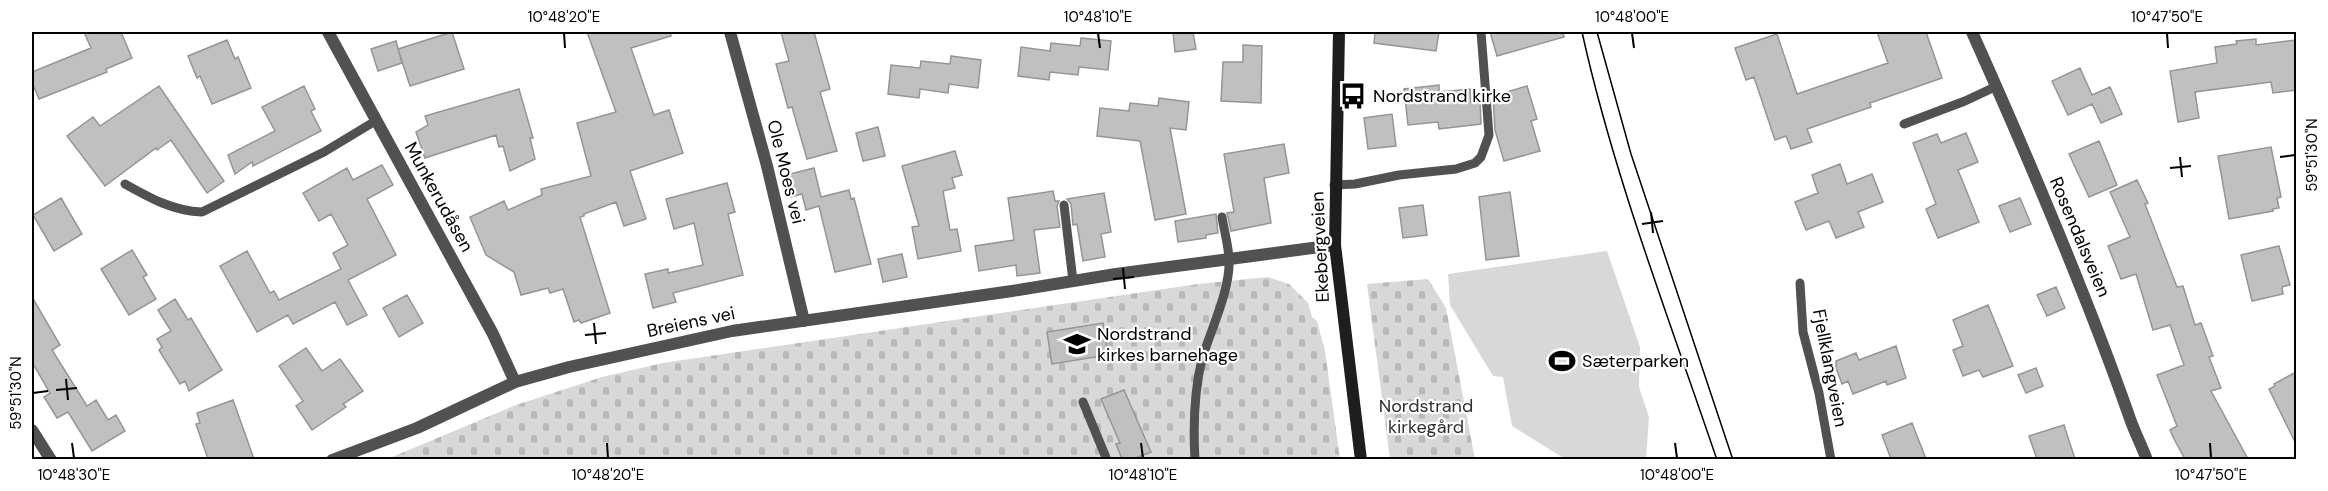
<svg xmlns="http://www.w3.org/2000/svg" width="2328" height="491" font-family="'DM Sans',sans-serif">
<defs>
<pattern id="cemetery-stones" width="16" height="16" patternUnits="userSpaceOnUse" patternTransform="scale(1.5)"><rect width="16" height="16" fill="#d8d8d8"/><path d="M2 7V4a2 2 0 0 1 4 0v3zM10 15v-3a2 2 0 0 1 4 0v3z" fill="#b8b8b8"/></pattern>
</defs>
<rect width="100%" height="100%" fill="#fff"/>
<!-- cemetery -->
<path fill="url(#cemetery-stones)" d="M1268,277l21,7 19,19 4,14 5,4 8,30 15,108 -955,1 131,-55 86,-28 61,-14 535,-79z
M1428,279l18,29 29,151h-85l-23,-175z"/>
<!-- pitch -->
<path fill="#d8d8d8" d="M1607,251l33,96 -1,40 10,30 -3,42h-81l-53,-33 -9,-49 -10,-1 -43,-71 -2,-31z"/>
<!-- building -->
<path fill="#c0c0c0" stroke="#959595" stroke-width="1.5" d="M84,32h37l11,26 -26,11 1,3 -68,27 -7,-17v-10l59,-24z
M452,32l12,37 -54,17 -12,-37z
M587,32h83l1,4 -40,12 23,67 15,-5 14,43 -53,18 16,48 -22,7 -8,-24 -32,12v2l-4,1 30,96 -29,10 -2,-3 -5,2 -11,-33 -13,4 -2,-5 -27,7 -7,-23 -28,-17 -16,-38 34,-16 4,9 34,-15 -1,-6 50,-13 -14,-53 39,-11z
M781,32h33l16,57 -10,3 17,59 -30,8 -15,-52 -4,1 -12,-44 13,-3z
M1173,32h20l3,17 -21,3z
M1375,32h64l-3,19 -62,-8z
M1490,32h73l1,5 -67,19z
M1877,32h49l16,46 -72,25 1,4 -64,22 5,13 -21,7 -5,-13 -11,4 -21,-63 -8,3 -11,-32 42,-14 20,60 91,-31z
M1081,38l30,3 -3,29 -29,-3 -1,8 -28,-3 -1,8 -31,-4 3,-29 29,4 1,-8 29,3z
M2256,39v6l40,-5v50l-23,3 -2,-11 -76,10 4,26 -21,4 -8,-51 47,-8 -2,-16 22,-3 -1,-3z
M227,40l8,19 3,-2 13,31 -39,16 -12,-28 -3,2 -9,-22z
M396,41l6,22 -24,8 -7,-22z
M1243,45l19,1 -1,57 -40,-2 2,-39h20z
M951,56l30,4 -3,28 -29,-4 -1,9 -28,-4 -1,9 -31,-4 3,-29 29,3 1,-7 29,3z
M2080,68l12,27 18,-8 12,27 -21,9 -9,-19 -24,11 -16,-34z
M1439,85v7l31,-3 1,13 9,-2 1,24 -42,5 -1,-7 -30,3 -4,-36z
M159,86l65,95 -17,12 -36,-53 -14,10 -1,-2 -51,38 -38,-50 26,-19 7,9z
M304,86l11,23 -4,2 10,20 -68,35 -1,-4 -17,12 -7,-19 47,-24 -13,-24z
M1527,86l10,33 -6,2 9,30 -36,10 -9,-31 -2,-34z
M519,89l14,49h-3l5,21 -25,12 -7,-25 -4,1 -3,-12 -71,23 -9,-26 12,-7 -3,-9z
M1159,98l30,4 -3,28 -16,-2 16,86 -31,6 -15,-79 -43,-5 3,-28 29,3 1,-8 28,3z
M1392,114l4,32 -28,3 -4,-31z
M878,127l7,29 -22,5 -7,-28z
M1966,133l12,29 -20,8 21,52 -41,16 -12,-29 10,-5 -23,-61 24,-9 4,9z
M2099,141l18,44 -28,12 -20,-43z
M1284,144l5,29 -25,5 7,45 -40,8 -4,-18 7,-1 -10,-58z
M2271,147l10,50 -4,1 2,10 -6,1v2l-44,8 -11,-63z
M955,151l7,24 -10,3 3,10 -12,3 7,39 7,-1 4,22 -43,8 -6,-32 7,-1 -17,-60z
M1840,164l7,20 25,-10 11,28 -25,10 6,15 -28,11 -7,-17 -23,9 -11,-28 23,-9 -6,-18z
M382,165l11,20 -26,14 29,56 -48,25 19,35 -20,10 -12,-23 -42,22 -5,-9 -31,17 -37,-66 27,-15 23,42 4,-2 5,9 62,-31 -8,-16 15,-8 -17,-31 -12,7 -16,-28 44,-25 6,12z
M814,168l7,29 28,-7 2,9 3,-1 17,66 -36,8 -16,-66 -13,4 -4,-16 -11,3 -5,-22z
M2137,180l11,23 -3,1 32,83 6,-1 12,39 6,-2 12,33 -4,1 12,31 -10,3 37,68h-63l-11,-20 -4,-9 7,-4 -20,-51 27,-10 -14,-40 -17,5 -17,-56 -15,5 -13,-33 22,-9 -20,-45z
M727,183l8,29 -7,2 15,61 -70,18 3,9 -23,6 -8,-34 23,-5v4l35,-8 -9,-42 -20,6 -8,-30z
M1053,191l2,10h4l-2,5 3,21 -26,3 6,43 -23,3 -1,-11 -37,6 -4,-25 39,-6 -6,-42z
M1510,192l9,64 -33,4 -7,-63z
M1104,193l7,39 -10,2 4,23 -22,4 -6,-37 -4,1 -2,-21 -4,-5z
M61,198l21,36 -28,17 -21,-36z
M2020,198l11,26 -21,8 -11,-26z
M1423,205l4,30 -24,3 -4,-30z
M1216,214l2,19 -12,2v3l-28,4 -3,-21z
M2279,246l11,39 -8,2 1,7 -31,7 -11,-46z
M132,250l15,25 -4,2 13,22 -27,16 -28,-46z
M902,254l5,23 -24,5 -5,-23z
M2056,287l9,21 -18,8 -10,-21z
M407,295l16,28 -24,14 -16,-29z
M32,297l28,48 -8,5 35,56 9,-6 12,20 8,-5 9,16 -33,20 -24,-39 -11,6 -13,-21 6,-4 -18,-31z
M175,299l13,21 3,-2 31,52 -33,21 -4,-10 -5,3 -21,-34 3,-3 -5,-8 14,-8 -13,-21z
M1988,305l25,61 -30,11 -4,-7 -16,6 -10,-26 10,-4 -10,-26z
M1103,323l5,32 -56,9 -5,-32z
M1896,346l10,32 -19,7 -1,-4 -33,13 -5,-13 -6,3 -6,-16v-7l20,-8 3,7z
M306,348l16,23 18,-12 23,32 -20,13 3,3 -34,23 -16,-24 7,-5 -24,-35z
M2036,368l7,18 -17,7 -8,-18z
M2296,372v72l-27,-55 6,-3 -1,-2z
M1124,390l27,62 -18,7h-11l-6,-15 4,-1 -19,-44z
M233,400l21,59h-46l-12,-35 4,-1 -3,-10z
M1912,423l14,36h-35l-9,-24z
M2064,425l11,34h-38l-8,-23z"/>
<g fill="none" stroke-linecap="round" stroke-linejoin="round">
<!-- service -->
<path stroke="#515151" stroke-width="9" d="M1904,124l61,-23 32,-15
M125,184c25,14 48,27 77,28l122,-60 53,-32
M1334,185l21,-1 44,-9 57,-6 19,-6 6,-6 8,-22 -8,-103
M1064,205l9,76
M1800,283l3,49 16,61 12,67
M1083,402l24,58
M1195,460c-2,-34 -1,-68 7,-101 9,-30 29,-70 27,-101 -1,-14 -5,-28 -7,-41"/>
<!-- minor -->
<path stroke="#515151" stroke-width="12" d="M328,32l165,302 22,48
M730,32l37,134 37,155
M1972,32c56,125 110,251 156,381 5,16 13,31 19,47
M32,430l19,30
M332,460l85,-32 98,-46 54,-15 163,-36 280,-40 104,-17 219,-29"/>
<!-- secondary -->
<path stroke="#1e1e1e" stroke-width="12" d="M1339,32l-4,213 26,215"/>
<!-- tram -->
<path stroke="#000" stroke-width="1.5" d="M1582,32c32,145 87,286 135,428
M1597,32l34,122 102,306"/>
</g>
<!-- ticks -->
<path fill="none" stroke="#000" stroke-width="2" d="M564,33l1,15M1098,33l2,15M1632,33l2,15M2167,33l1,15M2180,157l2,20M2280,157l15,-2M2170,168l21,-2M1651,212l2,21M1642,224l21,-3M1123,268l2,21M1113,279l21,-2M594,323l2,21M585,335l21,-2M66,379l2,21M56,390l21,-2M33,393l15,-2M72,443l2,15M607,443l1,15M1141,443l2,15M1675,443l2,15M2210,443l1,15"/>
<!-- icons -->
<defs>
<g id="bus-bare" transform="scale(2.07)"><path d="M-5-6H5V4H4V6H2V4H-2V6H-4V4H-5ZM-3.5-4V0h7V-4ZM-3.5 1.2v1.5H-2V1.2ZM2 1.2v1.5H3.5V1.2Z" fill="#000" stroke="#fff" stroke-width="2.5" paint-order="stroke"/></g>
<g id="school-bare" transform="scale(2.07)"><path d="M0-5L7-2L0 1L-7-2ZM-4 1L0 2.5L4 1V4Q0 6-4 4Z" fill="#000" stroke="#fff" stroke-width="2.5" paint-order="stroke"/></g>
<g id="stadium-bare" transform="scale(2.07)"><path d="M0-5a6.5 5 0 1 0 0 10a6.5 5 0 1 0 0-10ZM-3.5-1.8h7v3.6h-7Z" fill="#000" stroke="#fff" stroke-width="2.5" paint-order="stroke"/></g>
</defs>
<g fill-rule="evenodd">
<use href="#bus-bare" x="1353" y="96"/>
<use href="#school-bare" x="1077" y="344"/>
<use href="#stadium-bare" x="1562" y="361"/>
</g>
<g text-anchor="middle" stroke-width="4.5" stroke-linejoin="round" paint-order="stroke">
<!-- poi labels -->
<g font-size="18" fill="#000" stroke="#fff" text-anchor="start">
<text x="1373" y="102">Nordstrand kirke</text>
<text x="1097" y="340">Nordstrand<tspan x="1097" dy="21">kirkes barnehage</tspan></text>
<text x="1582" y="367">Sæterparken</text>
</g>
<!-- street labels -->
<g font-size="18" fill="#000" stroke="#fff">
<text transform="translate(786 172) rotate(76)" y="6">Ole Moes vei</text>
<text transform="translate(439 197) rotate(61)" y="6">Munkerudåsen</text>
<text transform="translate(2080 237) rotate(67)" y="6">Rosendalsveien</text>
<text transform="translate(1320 247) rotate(-93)" y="6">Ekebergveien</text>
<text transform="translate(691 322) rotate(-12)" y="6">Breiens vei</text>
<text transform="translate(1830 368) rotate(79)" y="6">Fjellklangveien</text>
</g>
<!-- park labels -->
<g font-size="18" fill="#2f2f2f" stroke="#fff">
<text x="1426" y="412">Nordstrand<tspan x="1426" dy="21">kirkegård</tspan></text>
</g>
</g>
<!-- border -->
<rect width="2328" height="491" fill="none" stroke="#ffffff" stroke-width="66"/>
<rect x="33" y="33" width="2262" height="425" fill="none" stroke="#000" stroke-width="2"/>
<g font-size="15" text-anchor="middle" fill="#000">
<text x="564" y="22">10°48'20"E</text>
<text x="1098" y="22">10°48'10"E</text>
<text x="1632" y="22">10°48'00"E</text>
<text x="2167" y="22">10°47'50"E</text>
<text transform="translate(2312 155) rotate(-90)" y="5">59°51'30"N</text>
<text transform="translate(16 393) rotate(-90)" y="5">59°51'30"N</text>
<text x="74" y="480">10°48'30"E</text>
<text x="608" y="480">10°48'20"E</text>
<text x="1143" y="480">10°48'10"E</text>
<text x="1677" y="480">10°48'00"E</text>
<text x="2211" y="480">10°47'50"E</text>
</g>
</svg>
